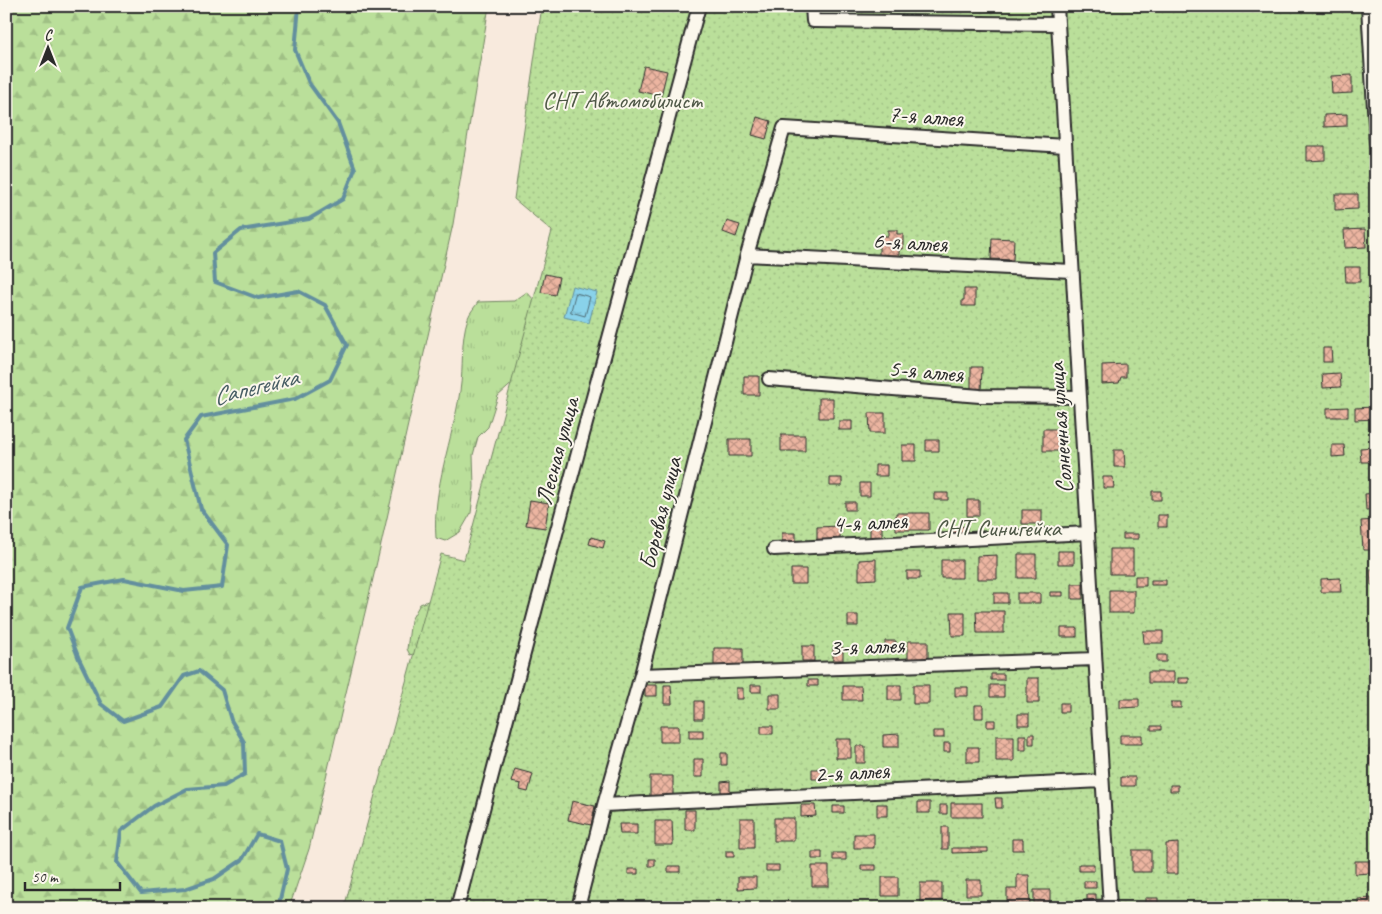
<svg xmlns="http://www.w3.org/2000/svg" width="1382" height="914" font-family="Caveat,sans-serif">
<defs>
<pattern id="grass-tufts" width="24" height="20" patternUnits="userSpaceOnUse" patternTransform="scale(1.25)"><rect width="24" height="20" fill="#badf9a"/><path d="M3 7l-1-3M5 7V3M7 7l1-3M15 17l-1-3M17 17v-4M19 17l1-3" fill="none" stroke="#a0c085"/></pattern>
<pattern id="forest-firs" width="22" height="20" patternUnits="userSpaceOnUse" patternTransform="scale(1.25)"><rect width="22" height="20" fill="#badf9a"/><path d="M5 1l3.5 6h-7zM16 11l3.5 6h-7z" fill="#a0c085"/></pattern>
<pattern id="garden-dots" width="8" height="8" patternUnits="userSpaceOnUse" patternTransform="scale(1.25)"><rect width="8" height="8" fill="#badf9a"/><path d="M2 2h.1M6 6h.1" fill="none" stroke="#a0c085" stroke-width="1.8" stroke-linecap="round"/></pattern>
<pattern id="water-ripples" width="26" height="14" patternUnits="userSpaceOnUse" patternTransform="scale(1.25)"><rect width="26" height="14" fill="#89d2ea"/><path d="M2 4q2-2 4 0t4 0M15 11q2-2 4 0t4 0" fill="none" stroke="#76b4c9"/></pattern>
<pattern id="building-cross-hatch" width="8" height="8" patternUnits="userSpaceOnUse" patternTransform="scale(1.25)"><rect width="8" height="8" fill="#ecb5a1"/><path d="M0 0l8 8M0 8l8-8" fill="none" stroke="#bf9383"/></pattern>
</defs>
<rect width="100%" height="100%" fill="#f8eadd"/>
<filter id="ink" filterUnits="userSpaceOnUse"><feTurbulence type="fractalNoise" baseFrequency=".02" numOctaves="2"/><feDisplacementMap in="SourceGraphic" scale="10" xChannelSelector="R" yChannelSelector="G"/><feConvolveMatrix kernelMatrix="1 2 1 2 8 2 1 2 1" color-interpolation-filters="sRGB"/></filter>
<g filter="url(#ink)">
<!-- grass -->
<path fill="url(#grass-tufts)" stroke="#728562" d="M527,292l14,16 -25,72 -18,16 -10,31 -10,10 -5,18 1,32 -3,26 -11,19 -15,9 -9,-3c-4,-49 17,-99 24,-147 4,-24 0,-50 8,-73 2,-6 7,-11 10,-16l36,-1z
M433,599l-9,52 -14,4 -3,-6 4,-29 9,-16z"/>
<!-- forest -->
<path fill="url(#forest-firs)" stroke="#728562" d="M6,6h483l-36,218 -73,325 -71,300 -20,59h-283z"/>
<!-- garden -->
<path fill="url(#garden-dots)" stroke="#728562" d="M542,6h834v902h-1032l97,-354 23,6 88,-329 -38,-32z"/>
<!-- water -->
<path fill="url(#water-ripples)" stroke="#638f9e" d="M572,286l25,6 -8,31 -25,-6z"/>
<g fill="none" stroke-linecap="round" stroke-linejoin="round">
<!-- shore -->
<path stroke="#516e77" stroke-width="1" d="M576,293l14,4 -5,19 -14,-4z"/>
<!-- stream -->
<path stroke="#638f9e" stroke-width="4" d="M278,908l9,-39 -7,-28 -23,-7 -15,26 -28,19 -29,10 -44,4 -24,-31 4,-31 33,-25 33,-17 37,-3 21,-12 -1,-32 -13,-22 -9,-30 -23,-19 -15,5 -22,31 -39,14 -22,-17 -22,-45 -12,-31 15,-41 42,-8 60,12 38,-4 6,-42 -27,-36 -17,-69 17,-23 94,-18 35,-19 17,-35 -22,-40 -27,-14 -40,7 -43,-16 -2,-29 28,-23 68,-11 34,-20 12,-30 -17,-46 -29,-40 -14,-33 4,-44"/>
</g>
<!-- building -->
<path fill="url(#building-cross-hatch)" stroke="#2b2b2b" d="M644,66l23,5 -6,25 -23,-5z
M1352,75v18l-20,1 -1,-18z
M1347,114v12l-23,1v-12z
M757,117l14,4 -5,18 -14,-4z
M1307,146h18v14l-18,1z
M1335,194h23v15l-23,1z
M727,221l13,4 -4,12 -13,-5z
M1365,229l1,18 -21,1 -1,-18z
M888,230h9v4h6v15h-4v7h-20v-20h9z
M992,238l22,1 -1,21 -22,-1z
M1345,267h15v15h-14z
M545,274l14,3 -4,18 -14,-3z
M964,289h11v17h-13v-6h2z
M1323,348h8l1,14h-9z
M1126,364v13h-5l-2,6 -17,1v-19z
M971,367h11l-1,24 -10,-1z
M1340,373l1,14 -18,1 -1,-14z
M744,376h15v19h-15z
M819,398h14v20h-14z
M1348,407v10h-21v-9z
M1374,407l1,12 -20,1v-12z
M869,413h16v20h-15z
M839,421h13v9h-13z
M1043,429h18v22h-18z
M781,435h24v16h-24z
M729,439h22v17h-22z
M926,440h13v11h-13z
M902,445h14v16h-14z
M1332,445h12l1,11 -13,1z
M1376,447v15h-15l-1,-14z
M1114,450h10l1,17h-11z
M875,465h12v11h-12z
M1103,477h10l1,11h-11z
M830,478h12v8h-12z
M860,483h10v13h-10z
M1152,491h9v9h-9z
M934,493h14v7h-14z
M1376,493v16l-10,1 -1,-16z
M530,500l19,3 -4,25 -19,-3z
M967,500h12v16h-12z
M845,502h10v8h-10z
M1022,510h20v14h-20z
M896,513h33v17h-33z
M1158,515h9v12h-9z
M1376,520v30h-13l-2,-29z
M870,524h12v17h-12z
M840,526v14h-23v-13z
M967,526v8h-14v-7z
M782,533h14v8h-14z
M1123,534h15v5h-15z
M591,537l14,4 -2,7 -14,-4z
M1110,549h23v25h-23z
M1058,551h16v13h-16z
M1018,554h18v24h-18z
M997,555v24h-20v-23z
M876,559v20l-17,1v-20z
M941,560h21v18h-21z
M791,569h15v15h-15z
M1370,569h6v16h-5z
M907,571h13v8h-13z
M1135,576h11v10h-11z
M1340,578l1,14h-20v-13z
M1151,580h15v5h-15z
M1072,584h11v15h-11z
M1109,590h25v23h-25z
M1050,592h13v4h-13z
M994,593h14v10h-14z
M1017,593h23v10h-23z
M976,611h28v22h-27z
M951,612h14v24h-13z
M848,615h10v11h-10z
M1061,628h16v9h-16z
M1143,631h20v12h-19z
M1376,639v10h-6l-1,-9z
M885,641h11v11h-11z
M908,641h20v20h-20z
M802,646h12v15h-12z
M833,647h10v13h-10z
M714,648h29v21l-29,1z
M1157,655h9v7h-9z
M1148,672h26v11h-26z
M991,674h13v6h-13z
M1027,678h12v25h-12z
M1178,678h11v5h-11z
M808,680h10v6h-10z
M645,685h12v11h-12z
M664,685h7l1,19h-8z
M751,685h10v7h-10z
M888,685h13v15h-13z
M913,685h16v19h-16z
M990,685h14v12h-14z
M843,686h18l1,14h-19z
M955,687h13v9h-13z
M736,688h7v11h-7z
M769,694h11v15h-11z
M1120,699h19v8l-19,1z
M695,701h8v18h-8z
M1171,702h10v6h-10z
M1060,703h8v9h-8z
M975,705h8v13h-8z
M1018,714h11v11h-11z
M987,720h8v7h-8z
M660,726h19v16h-19z
M761,726h12v8h-12z
M1151,726h10v4h-10z
M689,730h14v8h-14z
M933,731h11v7h-11z
M899,734v13h-16v-12z
M1029,734h5v10h-5z
M1019,735h7v15h-7z
M1120,735h22v9h-22z
M996,736h18v25h-18z
M836,739h15v19h-15z
M944,743h6v9h-6z
M856,746h9v17h-9z
M967,747h12v15h-12z
M1369,749h7v17h-6z
M721,753h6v12h-6z
M694,759h9v18h-9z
M515,769l18,5 -5,18 -8,-2 1,-6 -10,-2z
M812,769h10l1,10h-11z
M650,776h23v21h-23z
M1121,777h14v9h-14z
M730,781v13h-9v-12z
M1170,785h8v6h-8z
M995,798h7v10h-6z
M572,801l23,5 -4,19 -23,-5z
M918,802h12v11h-12z
M951,803h31v14h-31z
M877,804h10v12h-10z
M801,805h14l1,11 -15,1z
M940,805h7v9h-7z
M833,806h11v7h-11z
M685,810h10v20h-10z
M740,818h14v30h-14z
M774,818h20v23h-20z
M655,821h17l1,24h-18z
M619,824h18v10h-17z
M942,827h6v22h-6z
M854,834h20v14h-20z
M1012,839h11v11h-11z
M1178,843v31h-12v-30z
M952,848h36v4l-36,1z
M1132,850h19v22h-19z
M726,851h8v6h-8z
M812,852h10v7h-10z
M833,853h13v7h-13z
M649,859h6v7h-6z
M1355,861h15l1,12 -16,1z
M1079,864h15v7h-15z
M766,865h13v6h-13z
M861,865h15v5h-15z
M668,866h12v6h-12z
M812,866h17v20h-17z
M628,869h10v5h-10z
M1017,875h12l1,29h-23v-15h10z
M738,877h18v11l-18,1z
M882,877h16v19h-16z
M966,880h15v15h-15z
M1084,881h12v7h-12z
M920,883h22v18h-22z
M1034,890h16v13h-16z
M1087,894h9v6h-9z
M1145,898h13v10h-13z
M1371,898v10h-13v-9z
M778,902h12v6h-12z
M628,903h18v5h-18z
M670,904h16l1,4h-17z
M1119,904h20v4h-20z"/>
<g fill="none" stroke-linecap="round" stroke-linejoin="round">
<!-- minor casing -->
<g stroke="#2b2b2b" stroke-width="16">
<path id="minor" d="M812,6l1,15 245,3
M1057,6l53,902
M1368,6l8,136
M747,255l325,16
M769,379l211,17 99,1
M774,549l314,-16
M641,675l454,-16
M604,805l498,-24
M457,908l80,-304 162,-598
M578,908l26,-103 37,-130 106,-420 37,-127 281,18
M1080,908l30,-2"/>
</g>
<!-- minor -->
<use href="#minor" stroke="#fbf7ec" stroke-width="12"/>
</g>
</g>
<g text-anchor="middle" stroke-width="4" stroke-linejoin="round" paint-order="stroke">
<!-- park labels -->
<g font-size="24" fill="#4f5847" stroke="#fbf7ec">
<text x="622" y="108">СНТ Автомобилист</text>
<text x="998" y="536">СНТ Синигейка</text>
</g>
<!-- street labels -->
<g font-size="24" fill="#2b2b2b" stroke="#fbf7ec">
<text transform="translate(926 116) rotate(4)" y="8">7-я аллея</text>
<text transform="translate(910 242) rotate(3)" y="8">6-я аллея</text>
<text transform="translate(926 371) rotate(5)" y="8">5-я аллея</text>
<text transform="translate(1060 428) rotate(-94)" y="8">Солнечная улица</text>
<text transform="translate(557 451) rotate(-75)" y="8">Лесная улица</text>
<text transform="translate(660 513) rotate(-76)" y="8">Боровая улица</text>
<text transform="translate(870 522) rotate(-3)" y="8">4-я аллея</text>
<text transform="translate(867 646) rotate(-2)" y="8">3-я аллея</text>
<text transform="translate(852 772) rotate(-3)" y="8">2-я аллея</text>
</g>
<!-- water labels -->
<g font-size="25" font-style="italic" fill="#475d64" stroke="#fbf7ec">
<text transform="translate(255 386) rotate(-14)" y="9">Сапегейка</text>
</g>
</g>
<!-- margin -->
<rect width="1382" height="914" fill="none" stroke="#fbf7ec" stroke-width="25"/>
<rect x="12" y="12" width="1357" height="889" fill="none" stroke="#2b2b2b" stroke-width="2" filter="url(#ink)"/>
<!-- north arrow -->
<g transform="translate(48 48)" stroke="#fbf7ec" stroke-width="4" paint-order="stroke">
<path d="M0-4L9 19L0 12L-9 19Z" fill="#2b2b2b"/>
<text y="-8" font-size="14" font-weight="bold" text-anchor="middle" fill="#2b2b2b">С</text>
</g>
<!-- scale -->
<path d="M25 882v8h95v-8" fill="none" stroke="#2b2b2b" stroke-width="2.5"/>
<text x="32" y="882" font-size="15" fill="#2b2b2b" stroke="#fbf7ec" stroke-width="4" paint-order="stroke">50 m</text>
</svg>
